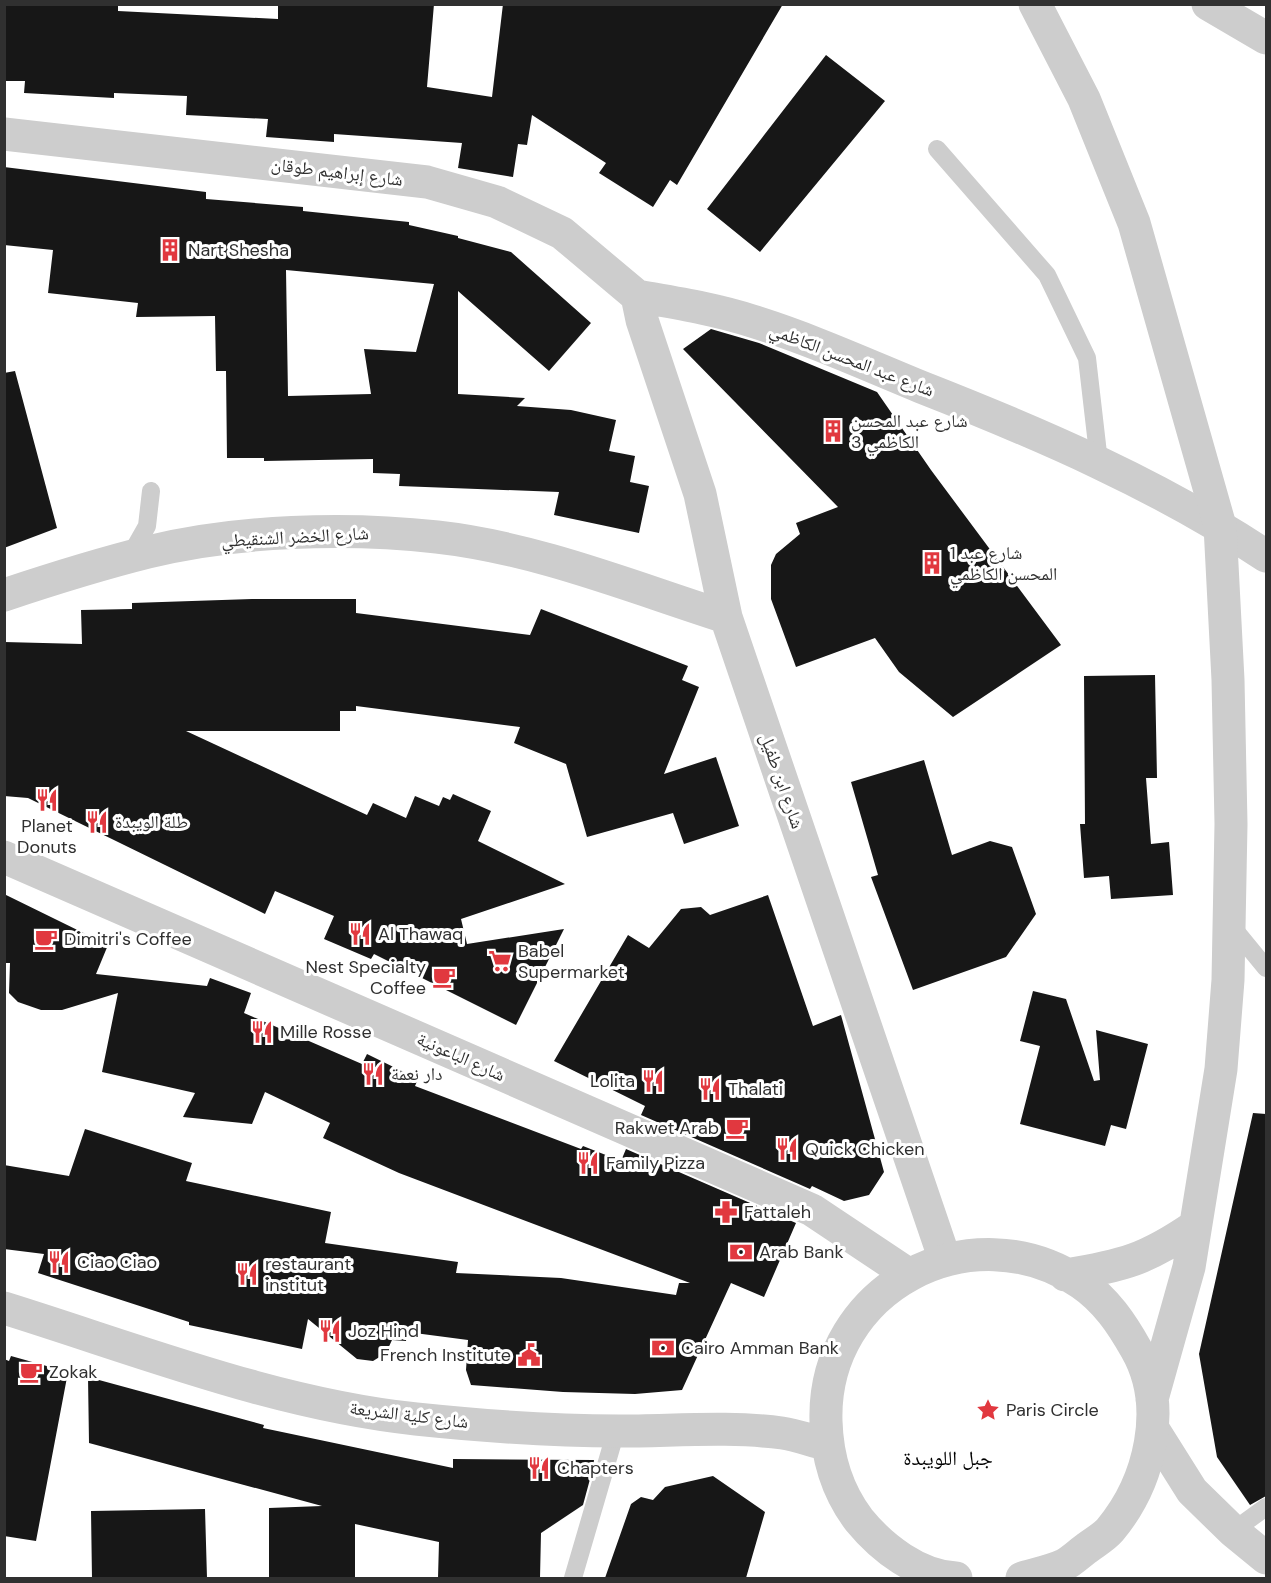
<svg xmlns="http://www.w3.org/2000/svg" width="1271" height="1583" font-family="'DM Sans','Noto Naskh Arabic',sans-serif">
<rect width="100%" height="100%" fill="#fff"/>
<!-- building -->
<path fill="#171717" fill-rule="evenodd" d="M4,4h114v7l160,8v-15h156l-7,83 65,10 11,-93h280l-106,181 -7,-5 -17,27 -54,-34 7,-10 -74,-48 -5,30 -9,-1 -5,33 -55,-9 4,-25 -128,-9v8l-68,-5 2,-18 -82,-4 1,-19 -73,-3v5l-90,-5 1,-12h-21z
M826,55l59,46 -125,151 -53,-43z
M4,167l202,25v7l97,8v4l106,11v3l49,11v2l53,14 80,71 -42,48 -91,-80v103l67,4 -8,8 54,4 45,10 -7,31 26,5 -5,26 19,4 -10,47 -85,-18 5,-23 -160,-6 1,-12 -27,-1v-14l-109,2v-3h-37l-1,-87h-10l-1,-55 -79,1 2,-14 -90,-10 5,-43 -49,-5zM286,270l148,14 -18,68 -52,-3 7,45 -83,2z
M711,329l48,14 118,49 54,78 130,175 -108,72 -54,-45 -24,-34 -79,29 -25,-68v-34l5,-11 24,-20 -4,-11 42,-16 -155,-158z
M15,371l42,157 -53,20v-175z
M252,599h104v14l174,22 11,-26 147,57 -6,14 17,7 -35,87 52,-17 23,69 -55,18 -11,-31 -86,24 -21,-73 -52,-21 6,-16 -164,-21v5h-16v20h-154l181,84 6,-12 33,15 9,-22 24,10 4,-9 7,3 3,-6 38,17 -13,30 87,43 -104,35 6,25 97,-15 -48,96 -142,-71 -3,5 -47,-20 10,-23 -59,-25 -10,23 -237,-116 -24,-2v-154l78,2 -1,-34 51,-1v-6z
M1155,675l2,103h-11l5,66 18,-2 4,53 -62,4 -2,-23 -25,2 -4,-54h5l-1,-148z
M924,760l28,95 38,-14 22,6 24,67 -30,43 -93,33 -42,-113 7,-2 -27,-93z
M4,894l104,51 -12,29 111,12 3,-8 41,15 -7,20 118,51 5,-10 51,25 -3,7 166,63 2,-3 38,15 5,-12 170,74 -32,74 -33,-14 -49,107 -47,4 -72,-2 -92,-7 -5,-15 2,-30 -61,-8 -1,9 -14,-1 -6,13 -13,8 -16,-2 -49,-40 -6,30 -113,-24v-3l-151,-49 6,-19 -40,-5v-84l65,11 16,-47 107,34 -6,18 145,31 -6,31 133,19 -2,11 105,5 115,17 3,-12h11l-291,-110 -76,-35 7,-15 -65,-31 -13,32 -69,-7 12,-24 -93,-21 16,-79 -56,17h-21l-23,-8 -9,-9 1,-30h-6z
M768,895l45,131 28,-11 43,157 -15,23 -25,6 -32,-15 -2,3 -169,-74 4,-9 -91,-45 74,-126 21,13 32,-39 20,-2 9,8z
M1033,991l33,8 28,82 6,-1 -4,-50 52,14 -22,85 -15,-4 -6,21 -85,-22 20,-78 -20,-5z
M1253,1113l13,1v382l-16,9 -33,-48 -18,-103z
M11,1356l57,16 -32,169 -32,-5v-177l5,2z
M88,1377l176,48 -1,3 190,40v-9l141,1 -1,8 -10,37 -42,28 -1,45h-102l1,-36 -84,-18v54h-86v-70l53,-2 -233,-63z
M713,1476l52,36 -19,66h-141l26,-74 10,-7 12,3 12,-13z
M205,1509l2,69h-115l-1,-67z"/>
<g fill="none" stroke-linecap="round" stroke-linejoin="round">
<!-- service -->
<path stroke="#cdcdcd" stroke-width="18" d="M937,149l110,126 40,83 12,104
M130,556l17,-30 4,-35
M1229,923l37,45
M1233,1531l33,-24
M573,1578l43,-147"/>
<!-- minor -->
<path stroke="#cdcdcd" stroke-width="33" d="M1208,4l58,34
M4,134l423,48 70,20 65,31 75,63
M637,296l5,24 58,174 26,123 219,643
M637,296c39,7 78,13 115,25 58,18 113,43 169,66 120,47 238,98 345,169
M4,595c48,-16 96,-31 144,-43 89,-22 199,-25 289,-15 99,11 195,50 289,80
M1153,1429l39,62 41,40 33,27"/>
<!-- tertiary -->
<path stroke="#cdcdcd" stroke-width="33" d="M1035,4l49,95 50,124 86,303 8,154 3,144 -3,156 -7,89 -32,198 -37,132
M4,857l808,353 96,64
M1065,1275c58,-9 82,-16 130,-49
M4,1308c135,42 271,96 412,111 67,7 136,12 203,12 54,0 110,-5 163,2 15,2 30,8 44,11
M956,1578c-38,-2 -74,-30 -97,-58 -22,-29 -32,-63 -33,-99 -4,-133 145,-212 255,-138 25,17 41,41 55,66 33,57 14,133 -26,181 -6,7 -15,12 -23,18 -7,5 -15,13 -23,17 -13,6 -28,9 -42,13"/>
</g>
<!-- icons -->
<defs>
<g id="building-bare" transform="scale(1.8)"><path d="M-4-6H4V6H1V3H-1V6H-4ZM-2.5-4.3h1.7v1.8h-1.7ZM.8-4.3h1.7v1.8H.8ZM-2.5-1h1.7V.8h-1.7ZM.8-1h1.7V.8H.8Z" fill="#e1383f" stroke="#fff" stroke-width="2.5" paint-order="stroke"/></g>
<g id="restaurant-bare" transform="scale(1.8)"><path d="M-5-6h1v4h1v-4h1v4h1v-4h1v5L-1.5 .5V6h-2V.5L-5-1ZM5-6V6H3V1.5H1.5Q1.5-4 5-6Z" fill="#e1383f" stroke="#fff" stroke-width="2.5" paint-order="stroke"/></g>
<g id="cafe-bare" transform="scale(1.8)"><path d="M-5.5-4.5H6V0H3Q3 3.5 0 3.5H-2.5Q-5.5 3.5-5.5 0ZM3-3.2v2h1.7v-2ZM-6 4.5H4V6H-6Z" fill="#e1383f" stroke="#fff" stroke-width="2.5" paint-order="stroke"/></g>
<g id="supermarket-bare" transform="scale(1.8)"><path d="M-6-5.5h2.5l.6 2H6L4.5 2H-2.5L-4.4-4H-6ZM-1.5 3.2a1.3 1.3 0 1 0 .1 0ZM3 3.2a1.3 1.3 0 1 0 .1 0Z" fill="#e1383f" stroke="#fff" stroke-width="2.5" paint-order="stroke"/></g>
<g id="pharmacy-bare" transform="scale(1.8)"><path d="M-2-6h4v4h4v4h-4v4h-4v-4h-4v-4h4Z" fill="#e1383f" stroke="#fff" stroke-width="2.5" paint-order="stroke"/></g>
<g id="bank-bare" transform="scale(1.8)"><path d="M-6-4H6V4H-6ZM0-2.3a2.3 2.3 0 1 0 0 4.6a2.3 2.3 0 1 0 0-4.6Z" fill="#e1383f" stroke="#fff" stroke-width="2.5" paint-order="stroke"/></g>
<g id="civic-bare" transform="scale(1.8)"><path d="M-.6-6.5H3V-4.5H.6V-3L4-1V1h2V6H-6V1h2V-1L-.6-3ZM-1.2 2.5V6h2.4V2.5Z" fill="#e1383f" stroke="#fff" stroke-width="2.5" paint-order="stroke"/></g>
<g id="sight-bare" transform="scale(1.8)"><path d="M0-6L1.8-2.2L6-1.7L2.9 1.2L3.7 5.4L0 3.3L-3.7 5.4L-2.9 1.2L-6-1.7L-1.8-2.2Z" fill="#e1383f" stroke="#fff" stroke-width="2.5" paint-order="stroke"/></g>
</defs>
<g fill-rule="evenodd">
<use href="#building-bare" x="170" y="250"/>
<use href="#building-bare" x="833" y="431"/>
<use href="#building-bare" x="932" y="563"/>
<use href="#restaurant-bare" x="47" y="800"/>
<use href="#restaurant-bare" x="97" y="822"/>
<use href="#restaurant-bare" x="360" y="934"/>
<use href="#cafe-bare" x="46" y="939"/>
<use href="#supermarket-bare" x="500" y="961"/>
<use href="#cafe-bare" x="444" y="977"/>
<use href="#restaurant-bare" x="262" y="1032"/>
<use href="#restaurant-bare" x="373" y="1074"/>
<use href="#restaurant-bare" x="653" y="1081"/>
<use href="#restaurant-bare" x="710" y="1089"/>
<use href="#cafe-bare" x="737" y="1128"/>
<use href="#restaurant-bare" x="787" y="1149"/>
<use href="#restaurant-bare" x="588" y="1163"/>
<use href="#pharmacy-bare" x="726" y="1212"/>
<use href="#bank-bare" x="741" y="1252"/>
<use href="#restaurant-bare" x="59" y="1262"/>
<use href="#restaurant-bare" x="247" y="1274"/>
<use href="#restaurant-bare" x="330" y="1331"/>
<use href="#bank-bare" x="663" y="1348"/>
<use href="#civic-bare" x="529" y="1355"/>
<use href="#cafe-bare" x="31" y="1372"/>
<use href="#sight-bare" x="988" y="1410"/>
<use href="#restaurant-bare" x="539" y="1468"/>
</g>
<g text-anchor="middle" stroke-width="6" stroke-linejoin="round" paint-order="stroke">
<!-- street labels -->
<g font-size="18" fill="#303030" stroke="#fff">
<text transform="translate(337 172) rotate(7)" y="6">شارع إبراهيم طوقان</text>
<text transform="translate(852 360) rotate(21)" y="6">شارع عبد المحسن الكاظمي</text>
<text transform="translate(295 537) rotate(-3)" y="6">شارع الخضر الشنقيطي</text>
<text transform="translate(782 781) rotate(71)" y="6">شارع ابن طفيل</text>
<text transform="translate(461 1057) rotate(24)" y="6">شارع الباعونية</text>
<text transform="translate(409 1415) rotate(7)" y="6">شارع كلية الشريعة</text>
</g>
<!-- poi labels -->
<g font-size="18" fill="#303030" stroke="#fff" text-anchor="start">
<text x="188" y="256">Nart Shesha</text>
<text x="851" y="427">شارع عبد المحسن<tspan x="851" dy="21">الكاظمي 3</tspan></text>
<text x="950" y="559">1 شارع عبد<tspan x="950" dy="21">المحسن الكاظمي</tspan></text>
<text x="115" y="828">طلة الويبدة</text>
<text x="47" y="832" text-anchor="middle">Planet<tspan x="47" dy="21">Donuts</tspan></text>
<text x="378" y="940">Al Thawaq</text>
<text x="64" y="945">Dimitri's Coffee</text>
<text x="518" y="957">Babel<tspan x="518" dy="21">Supermarket</tspan></text>
<text x="426" y="973" text-anchor="end">Nest Specialty<tspan x="426" dy="21">Coffee</tspan></text>
<text x="280" y="1038">Mille Rosse</text>
<text x="391" y="1080">دار نعمة</text>
<text x="635" y="1087" text-anchor="end">Lolita</text>
<text x="728" y="1095">Thalati</text>
<text x="719" y="1134" text-anchor="end">Rakwet Arab</text>
<text x="805" y="1155">Quick Chicken</text>
<text x="606" y="1169">Family Pizza</text>
<text x="744" y="1218">Fattaleh</text>
<text x="759" y="1258">Arab Bank</text>
<text x="77" y="1268">Ciao Ciao</text>
<text x="265" y="1270">restaurant<tspan x="265" dy="21">institut</tspan></text>
<text x="348" y="1337">Joz Hind</text>
<text x="681" y="1354">Cairo Amman Bank</text>
<text x="511" y="1361" text-anchor="end">French Institute</text>
<text x="49" y="1378">Zokak</text>
<text x="1006" y="1416">Paris Circle</text>
<text x="557" y="1474">Chapters</text>
</g>
<!-- neighbourhood labels -->
<g font-size="20" fill="#000" stroke="#fff">
<text x="948" y="1465">جبل اللويبدة</text>
</g>
</g>
<!-- border -->
<rect width="1271" height="1583" fill="none" stroke="#303030" stroke-width="12"/>
</svg>
